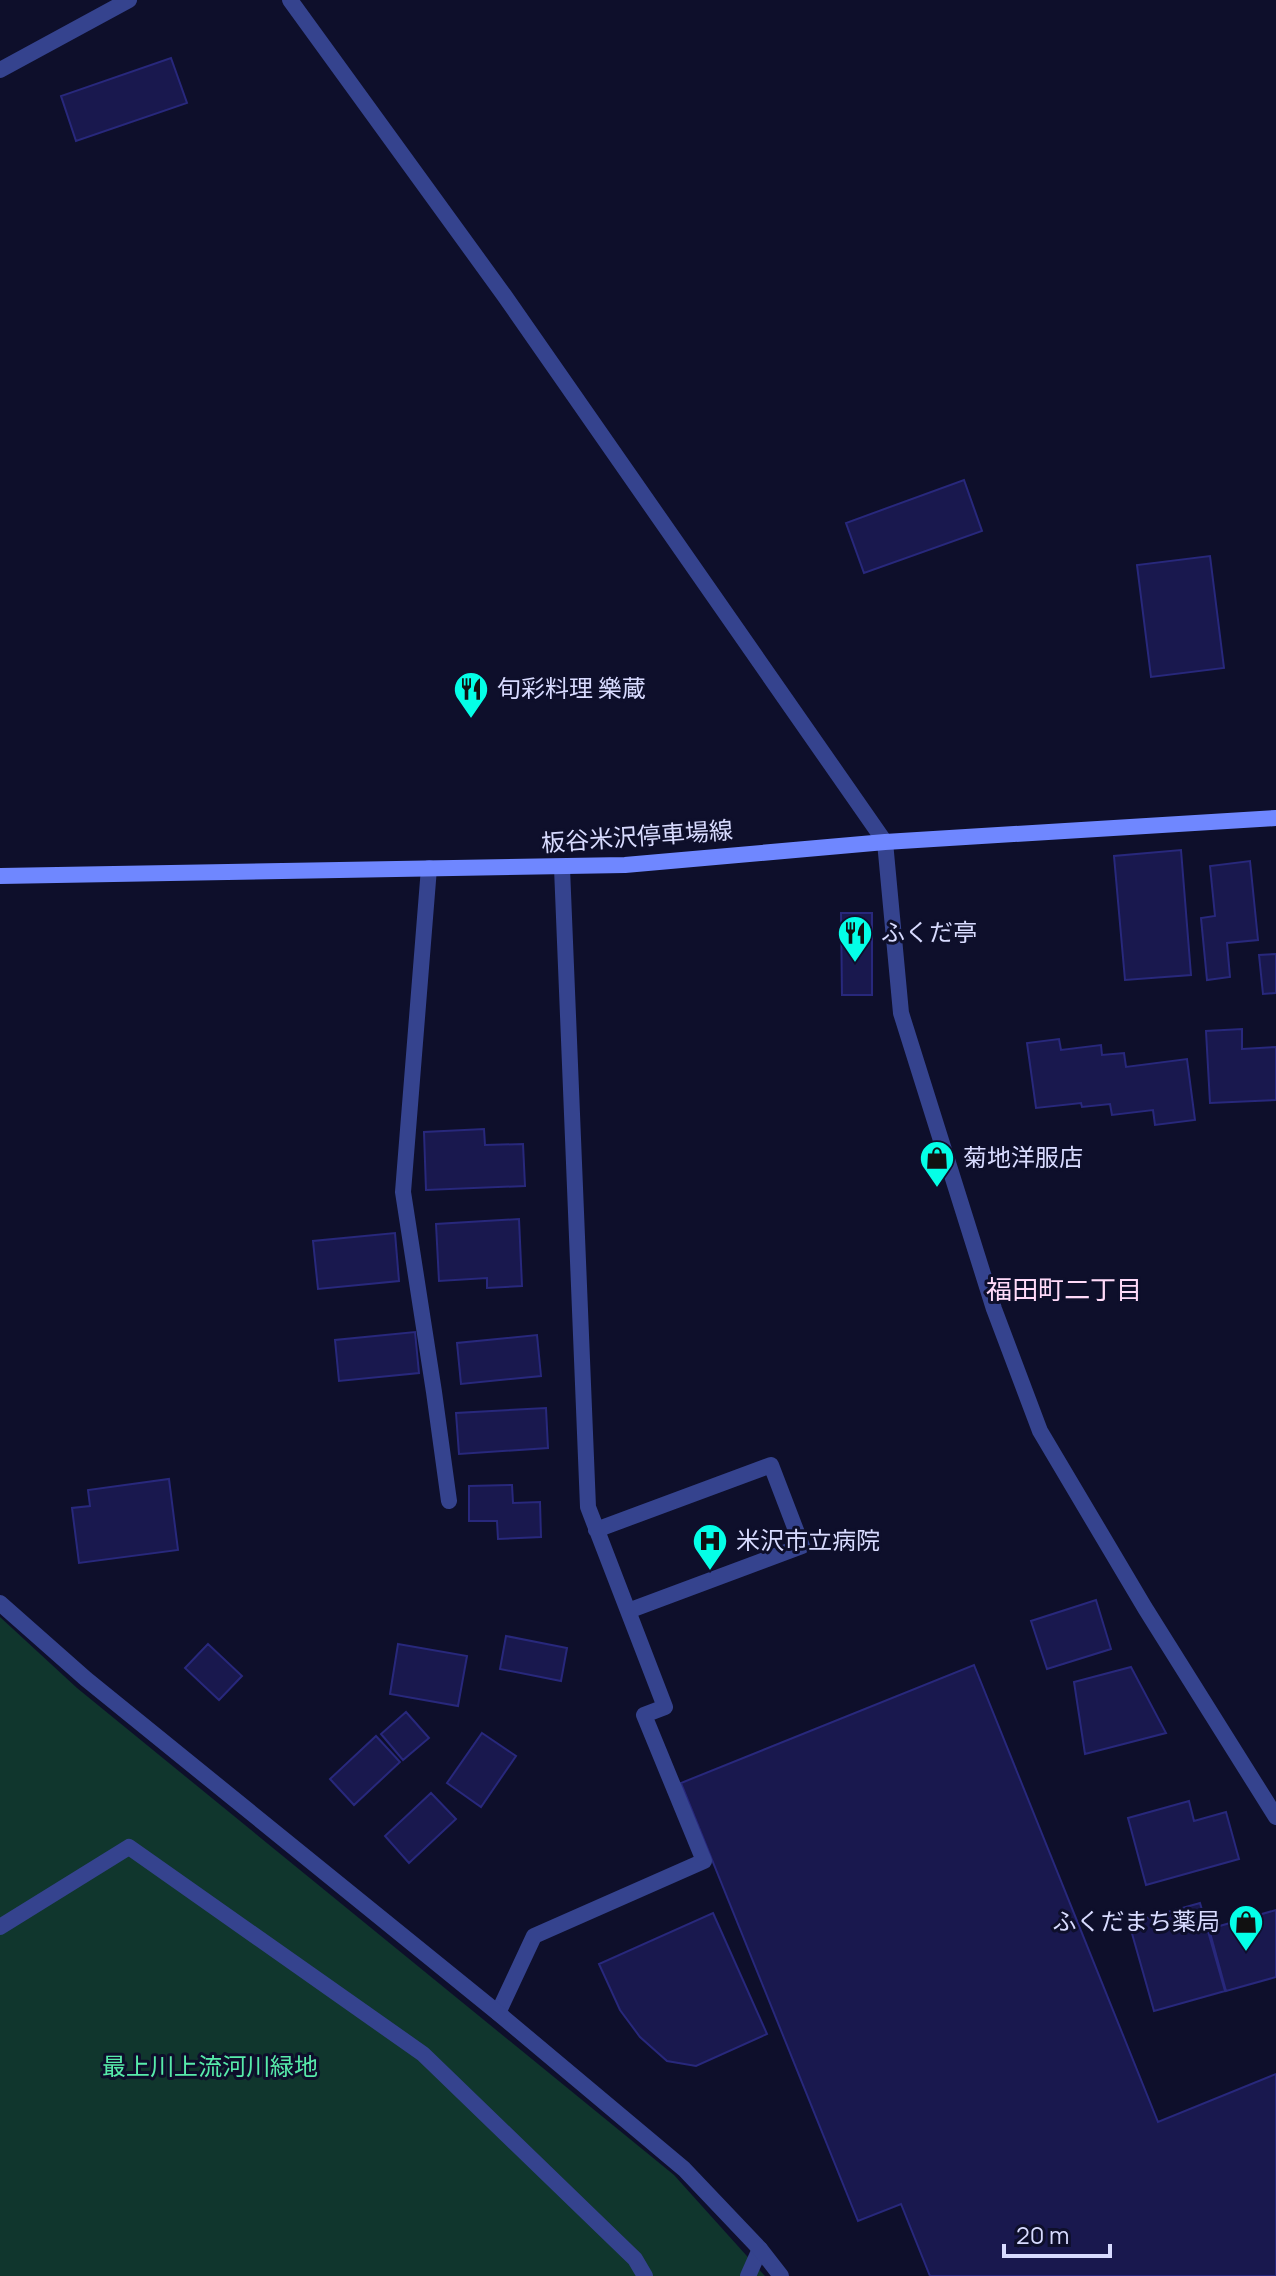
<svg xmlns="http://www.w3.org/2000/svg" width="1276" height="2276" font-family="Manrope,'Noto Sans JP',sans-serif">
<rect width="100%" height="100%" fill="#0e0f2b"/>
<!-- green -->
<path fill="#10362d" d="M0,1617l77,71 597,487 91,101h-765z"/>
<!-- building -->
<path fill="#19184e" stroke="#28287c" stroke-width="2" d="M171,58l16,45 -111,38 -15,-45z
M964,480l18,51 -118,42 -18,-50z
M1210,556l14,112 -73,9 -14,-112z
M1181,850l10,125 -66,5 -11,-124z
M1250,861l8,79 -31,3 3,34 -23,3 -6,-62 14,-2 -5,-50z
M841,913h31v82h-30z
M1276,954v39l-13,1 -4,-39z
M1242,1029v20l34,-2v53l-66,3 -4,-72z
M1059,1039l2,11 40,-5 1,10 22,-2 2,14 61,-8 8,61 -40,5 -2,-15 -41,5 -2,-11 -28,3 -1,-4 -45,5 -9,-65z
M484,1129l1,16 38,-1 2,42 -99,4 -2,-58z
M519,1219l3,67 -35,2v-10l-48,3 -3,-57z
M395,1233l4,48 -81,8 -5,-48z
M415,1332l4,41 -80,8 -4,-41z
M537,1335l4,41 -80,8 -4,-41z
M546,1408l2,40 -89,6 -3,-41z
M169,1479l9,71 -99,13 -7,-55 18,-2 -2,-16z
M512,1485l1,18 27,-1 1,35 -43,2 -1,-18h-28v-35z
M1096,1600l15,49 -64,20 -16,-48z
M506,1636l61,12 -6,33 -61,-12z
M208,1644l34,32 -23,24 -34,-32z
M398,1644l69,12 -9,50 -68,-12z
M974,1665l184,457 118,-48v202h-346l-29,-72 -43,17 -177,-438z
M1131,1667l35,66 -81,21 -11,-72z
M406,1712l23,26 -26,22 -22,-26z
M482,1733l34,23 -35,51 -34,-24z
M376,1736l24,26 -46,43 -24,-26z
M431,1793l25,26 -47,44 -24,-27z
M1189,1801l5,20 32,-9 13,47 -93,26 -18,-67z
M1200,1903l25,88 -71,20 -25,-88z
M1276,1910v67l-50,14 -17,-62z
M713,1913l54,121 -71,32 -29,-5 -27,-24 -20,-27 -21,-46z"/>
<g fill="none" stroke-linecap="round" stroke-linejoin="round">
<!-- lane -->
<path stroke="#35438e" stroke-width="16" d="M596,1530l175,-65 31,81 -174,65
M0,1927l129,-80 294,207 212,205 10,17
M498,2013l36,-77 170,-75 -60,-146 21,-8 -77,-200 -26,-639
M748,2276l12,-27"/>
<!-- street -->
<path stroke="#35438e" stroke-width="16" d="M290,0l214,295 381,547 16,171 93,296 46,122 105,177 131,209
M0,70l129,-70
M429,868l-26,324 31,200 15,109
M0,1603l86,76 412,334 186,156 76,80 21,27"/>
<!-- secondary -->
<path stroke="#6f87ff" stroke-width="16" d="M0,876l625,-11 260,-23 391,-24"/>
</g>
<!-- icons -->
<defs>
<g id="restaurant-pin" transform="scale(1.8)"><path d="M0 17L-7.5 6A9.5 9.5 0 1 1 7.5 6Z" fill="#04ffe7" stroke="#0e0f2b"/><path d="M-5-6h1v4h1v-4h1v4h1v-4h1v5L-1.5 .5V6h-2V.5L-5-1ZM5-6V6H3V1.5H1.5Q1.5-4 5-6Z" fill="#111"/></g>
<g id="shop-pin" transform="scale(1.8)"><path d="M0 17L-7.5 6A9.5 9.5 0 1 1 7.5 6Z" fill="#04ffe7" stroke="#0e0f2b"/><path d="M-5-2.5h2.3a2.7 3.5 0 0 1 5.4 0H5L5.5 6h-11ZM-1.5-2.5h3a1.5 2.3 0 0 0-3 0Z" fill="#111"/></g>
<g id="hospital-pin" transform="scale(1.8)"><path d="M0 17L-7.5 6A9.5 9.5 0 1 1 7.5 6Z" fill="#04ffe7" stroke="#0e0f2b"/><path d="M-5-5h3v3.5h4V-5h3V5h-3V1.5h-4V5h-3Z" fill="#111"/></g>
</defs>
<g fill-rule="evenodd">
<use href="#restaurant-pin" x="471" y="689"/>
<use href="#restaurant-pin" x="855" y="933"/>
<use href="#shop-pin" x="937" y="1158"/>
<use href="#hospital-pin" x="710" y="1541"/>
<use href="#shop-pin" x="1246" y="1922"/>
</g>
<g text-anchor="middle" stroke-width="6" stroke-linejoin="round" paint-order="stroke">
<!-- poi labels -->
<g font-size="24" fill="#d8dbff" stroke="#0e0f2b" text-anchor="start">
<text x="497" y="697">旬彩料理 樂蔵</text>
<text x="881" y="941">ふくだ亭</text>
<text x="963" y="1166">菊地洋服店</text>
<text x="736" y="1549">米沢市立病院</text>
<text x="1220" y="1930" text-anchor="end">ふくだまち薬局</text>
</g>
<!-- street labels -->
<g font-size="24" fill="#d8dbff" stroke="#0e0f2b">
<text transform="translate(637 837) rotate(-4)" y="8">板谷米沢停車場線</text>
</g>
<!-- park labels -->
<g font-size="24" fill="#57ebaa" stroke="#0e0f2b">
<text x="210" y="2075">最上川上流河川緑地</text>
</g>
<!-- neighbourhood labels -->
<g font-size="26" fill="#ffdaf9" stroke="#0e0f2b">
<text x="1064" y="1299">福田町二丁目</text>
</g>
</g>
<!-- scale -->
<path d="M1004 2244v12h106v-12" fill="none" stroke="#d8dbff" stroke-width="4"/>
<text x="1016" y="2244" font-size="24" fill="#d8dbff" stroke="#0e0f2b" stroke-width="6" paint-order="stroke">20 m</text>
</svg>
